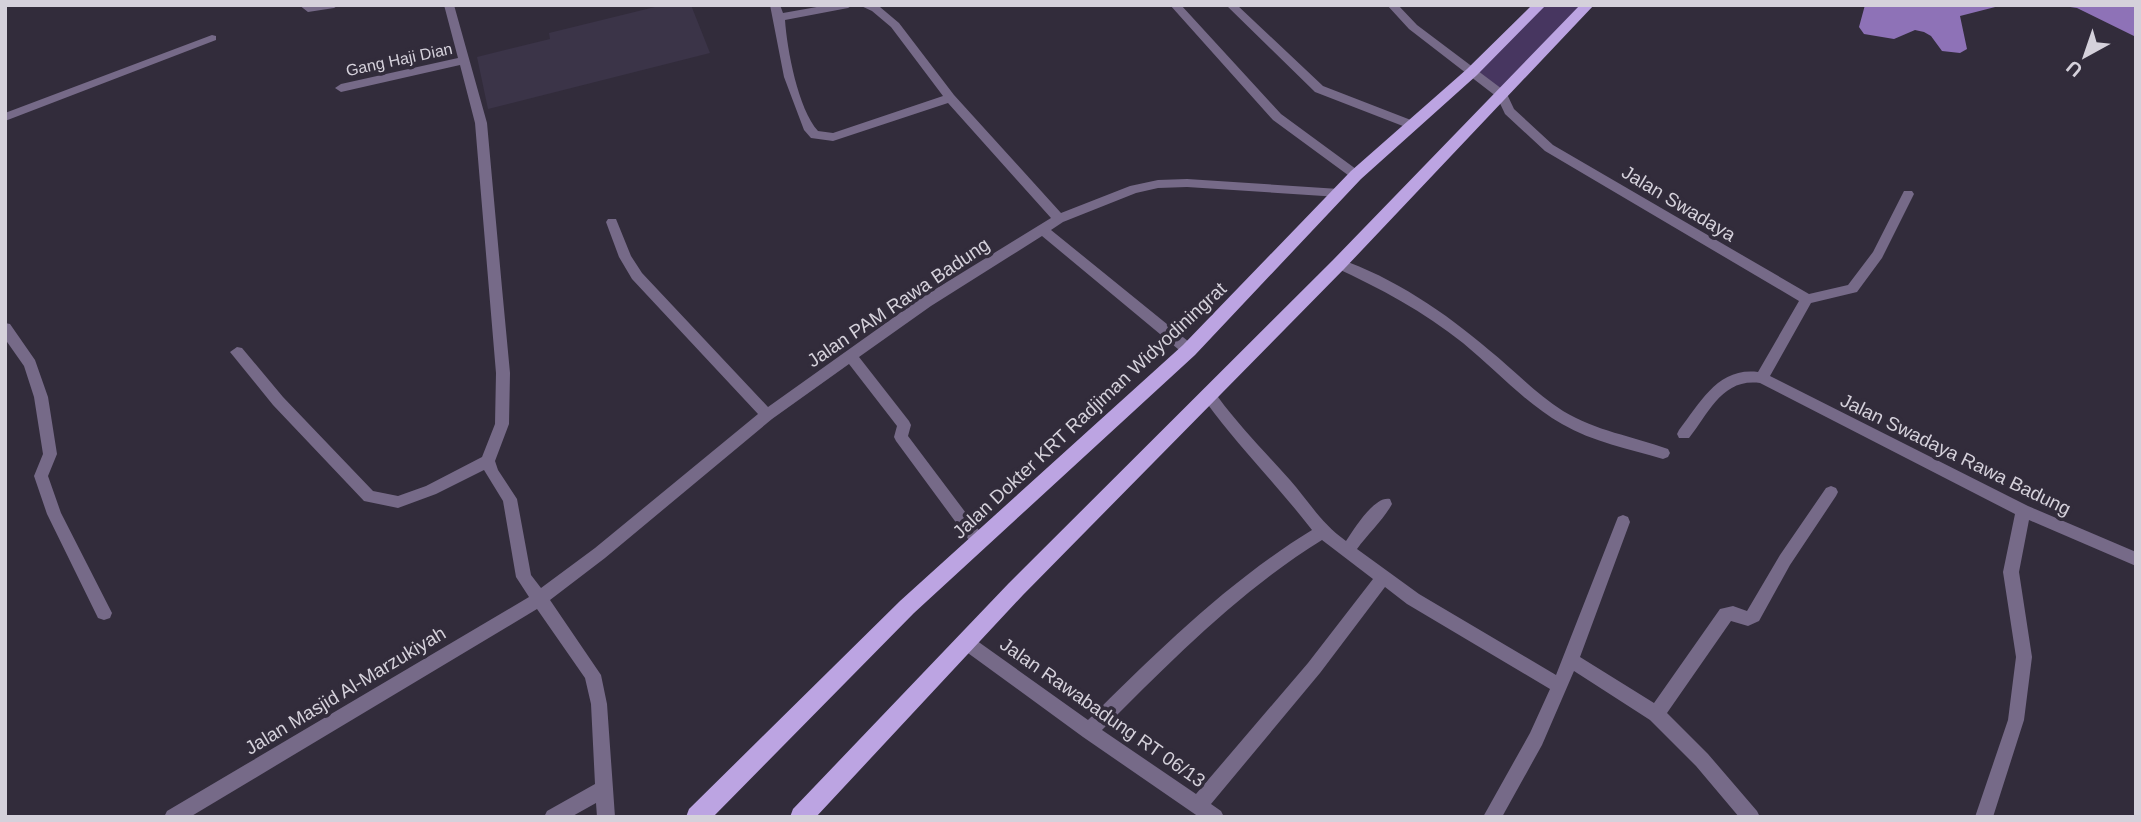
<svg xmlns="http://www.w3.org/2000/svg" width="2141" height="822" font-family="Arial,sans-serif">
<rect width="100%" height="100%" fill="#322c3b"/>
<!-- built -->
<path fill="#3b3448" d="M663,5h28l19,48 -222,56 -11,-52 73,-18 -1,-6z"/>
<!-- green -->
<path fill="#473660" d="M1540,5h48l-86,90 -30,-23z"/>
<!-- water -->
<path fill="#8e72b7" d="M1865,5h138l-43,11 7,33 -7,4 -18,-2 -11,-15 -7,-4 -9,-2 -21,9 -30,-5 -5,-7z
M2057,5h79v32l-59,-29z"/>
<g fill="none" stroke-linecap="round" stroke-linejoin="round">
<!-- minor -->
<path fill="#766a88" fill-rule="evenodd" d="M299,5h40l-5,3 -26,4z
M444,5h10l33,118 15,165 8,85 -1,51 -14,37 3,9 19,29 14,76 10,13 54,-40 163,-134 -126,-135 -13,-22 -13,-35 2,-3h8l15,37 11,17 126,134 153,-109 130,-80 -103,-115 -115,38 -22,-3 -7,-8 -20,-53 -14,-72h10l3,8 45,-8h25l-5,3 -63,12c2,29 13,89 33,111l15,2 110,-37 -52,-69 -19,-16 -13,-6 21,2 19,16 55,72 107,118 69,-27 28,-6 29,-1 152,10 6,4 -6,4 -152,-10 -29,1 -22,5 -73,29 -12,8 143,116 2,4 -2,4h-10l-142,-118 -111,70 -72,51 50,64 2,4 -3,11 76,101 3,5 -3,5 -5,2 -5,-2 -78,-106 -2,-4 3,-11 -48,-62 -77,55 -167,139 -55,42 51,75 6,29 8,113h-18l-1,-14 -25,14h-27l3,-6 48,-27 -4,-80 -6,-26 -48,-69 -347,208h-26l3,-6 362,-214 -13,-20 -13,-76 -19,-31 -48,24 -38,14 -34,-7 -91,-96 -43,-53 7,-5 5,1 41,49 90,94 25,5 28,-10 56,-29 13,-33 1,-51 -21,-250 -15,-58 -119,27 -6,-4 6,-4 117,-26z
M1170,5h11l100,109 79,58 2,3 -2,3h-8l-79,-58z
M1226,5h11l86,81 93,36v6h-8l-93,-36z
M1387,5h11l19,20 89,67 8,17 39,36 256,149 39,-9 25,-33 31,-61h8l2,3 -32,64 -25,34 -46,11 -41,73 258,130 108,46v14l-107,-46 -10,52 13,85 -8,63 -31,97h-18l33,-97 8,-63 -13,-85 12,-58 -255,-131c-38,-5 -51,30 -71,55h-10l-2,-4 2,-4c22,-28 39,-63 79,-58l41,-71 -254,-150 -40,-37 -8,-17 -88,-68z
M212,35l4,1v4l-211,81v-8z
M1339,259c54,18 107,54 150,91 25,20 47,44 74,61 33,20 69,25 105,38l2,4 -2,4 -5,2c-34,-10 -70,-17 -101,-35 -37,-21 -66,-54 -99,-81 -39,-31 -83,-55 -129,-76l-1,-3z
M5,323l5,1 25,36 13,37 9,57 -9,22 13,37 51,100 -2,5 -6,2 -6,-2 -51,-104 -13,-38 9,-22 -9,-57 -10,-31 -19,-27z
M1213,386l5,2 2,4 -2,5c22,30 48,56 72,83 20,23 31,43 56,61 8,-12 29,-46 44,-42l2,5c-8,15 -24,30 -35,45l62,45 137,81 60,-153 2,-5 5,-2 5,2 2,5 -50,135 74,46 66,-94 13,-3 14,5 33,-56 46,-67 5,-2 5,2 2,4 -2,4 -46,69 -31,56 -11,5 -17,-5 -64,92 41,41 49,57 3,6h-21l-43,-51 -46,-46 -76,-49 -32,74 -40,72h-19l47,-84 20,-44 -143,-85 -22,-17 -65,86 -109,131 10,7 3,6h-25l-116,-80 -122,-89 -2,-5 2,-5 6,-2 6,2 115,82c70,-69 139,-138 224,-190 -34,-44 -73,-83 -106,-128l-2,-4 4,-10zM1322,540l51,39 -65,84 -112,131 -94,-64c69,-69 136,-138 220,-190z"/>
<!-- primary -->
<path fill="#bca4e2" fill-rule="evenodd" d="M1532,5h14l-69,70 -116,104 -166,176 -281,258 -201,204h-27l3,-8 211,-208 283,-256 168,-174 116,-102z
M1580,5h14l-249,263 -322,327 -207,222h-26l3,-8 216,-226 324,-323z"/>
</g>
<g text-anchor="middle" stroke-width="7" stroke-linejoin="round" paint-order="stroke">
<!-- far-street labels -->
<g font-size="16" fill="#d5d1db" stroke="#322c3b">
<text transform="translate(399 59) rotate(-12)" y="6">Gang Haji Dian</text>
</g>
<!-- street labels -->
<g font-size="19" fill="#d5d1db" stroke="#322c3b">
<text transform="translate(1679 203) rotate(31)" y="7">Jalan Swadaya</text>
<text transform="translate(898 302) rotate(-34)" y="7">Jalan PAM Rawa Badung</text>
<text transform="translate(1089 410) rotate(-43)" y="7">Jalan Dokter KRT Radjiman Widyodiningrat</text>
<text transform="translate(1956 454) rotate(26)" y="7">Jalan Swadaya Rawa Badung</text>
<text transform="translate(345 690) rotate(-31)" y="7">Jalan Masjid Al-Marzukiyah</text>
<text transform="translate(1103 712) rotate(35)" y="7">Jalan Rawabadung RT 06/13</text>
</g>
</g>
<!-- border -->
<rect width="2141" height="822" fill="none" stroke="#d5d1db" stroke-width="14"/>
<!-- north arrow -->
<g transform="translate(2085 56) rotate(220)" stroke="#322c3b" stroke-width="5" paint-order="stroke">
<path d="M0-5L12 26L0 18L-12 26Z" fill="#d5d1db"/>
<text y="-10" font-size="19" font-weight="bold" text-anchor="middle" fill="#d5d1db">U</text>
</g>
</svg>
